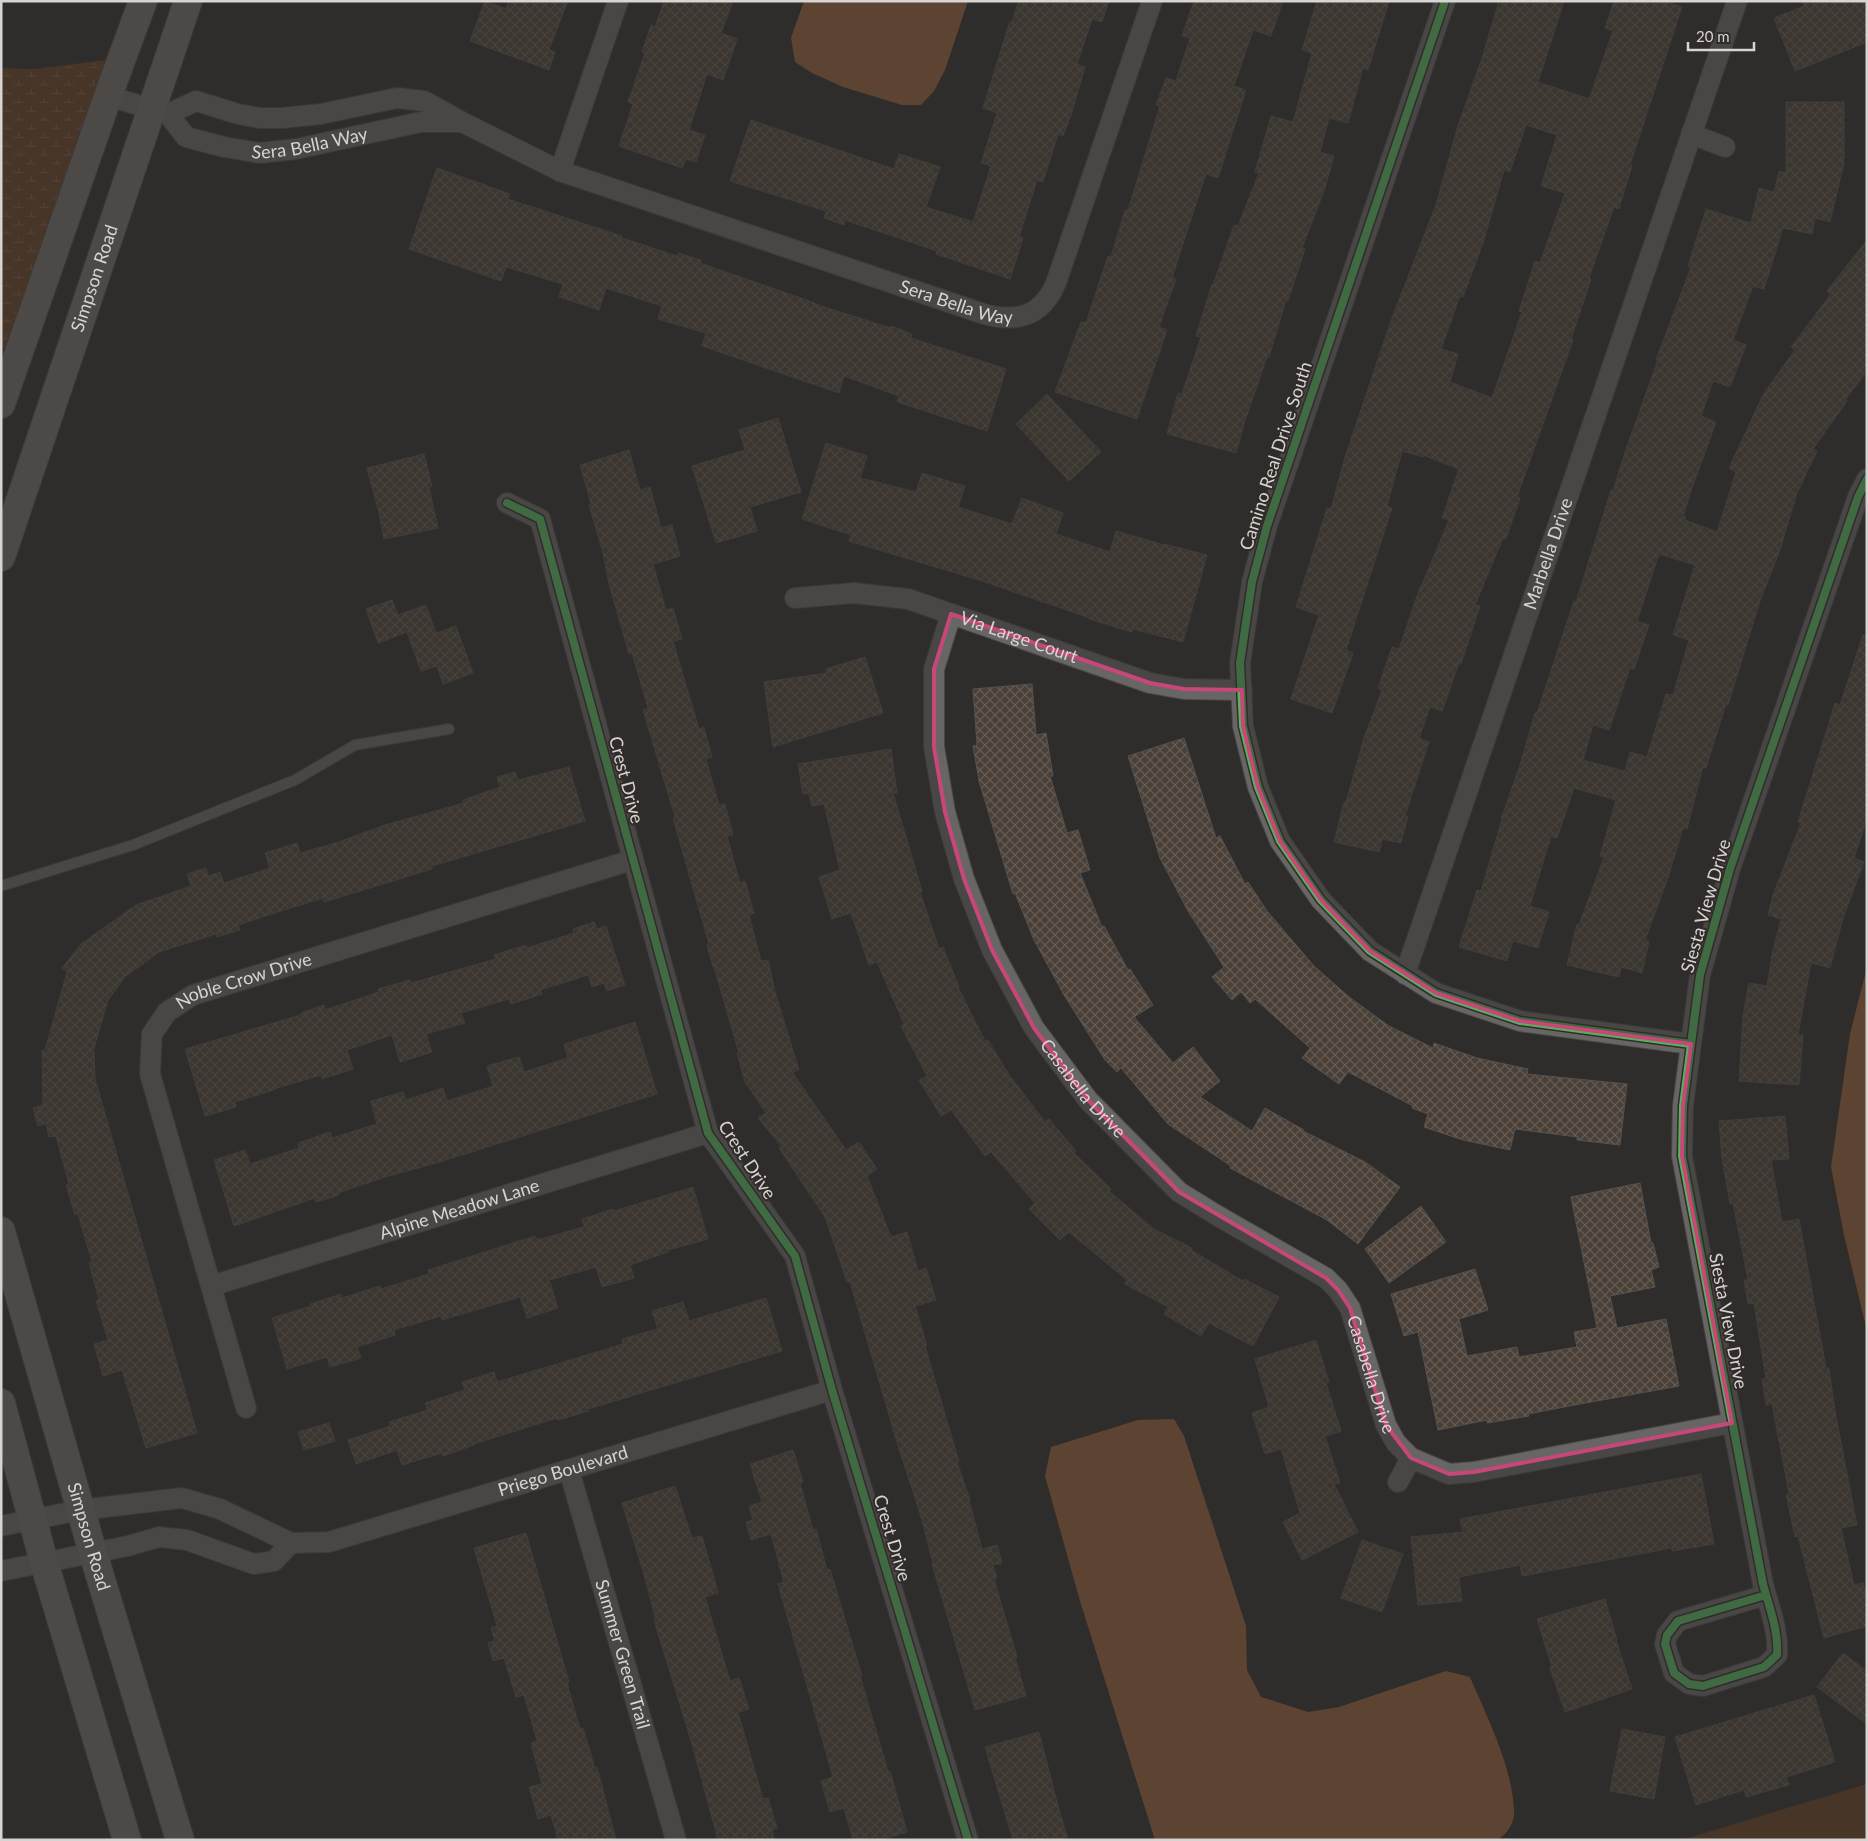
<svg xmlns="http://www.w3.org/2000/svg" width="1868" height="1841" font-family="Lato,sans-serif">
<defs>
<pattern id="wetland-marsh" width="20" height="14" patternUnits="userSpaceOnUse" patternTransform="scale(1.25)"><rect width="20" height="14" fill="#653e24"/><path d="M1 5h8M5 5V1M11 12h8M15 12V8" fill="none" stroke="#7a5943"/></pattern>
<pattern id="building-cross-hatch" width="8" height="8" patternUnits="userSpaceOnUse" patternTransform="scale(1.25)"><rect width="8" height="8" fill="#4b4037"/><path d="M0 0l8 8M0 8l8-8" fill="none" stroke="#645b53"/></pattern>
</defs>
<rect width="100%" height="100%" fill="#2f2d2b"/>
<!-- green -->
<path fill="#653e24" d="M1867,1784v56h-186z"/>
<!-- wetland -->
<path fill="url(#wetland-marsh)" d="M129,57l-78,247 -38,44h-12v-280l34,1z"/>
<!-- water -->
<path fill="#945d3a" d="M804,1h164l-23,69 -11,21 -13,14h-19l-59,-18 -31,-14 -17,-11 -4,-24z
M1867,967v364l-23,-96 -13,-68 19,-133z
M1174,1419l10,17 62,190 1,44 14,27 47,15 31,-5 107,-36 24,6c17,40 45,95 44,139 -1,9 -9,20 -17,24h-342l-75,-239 -35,-125 6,-29 87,-27z"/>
<!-- building -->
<path fill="url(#building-cross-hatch)" stroke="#545251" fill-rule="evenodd" d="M485,1l21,8 3,-8h59l-19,49 6,2 -6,18 -79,-29z
M664,1h69l-12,32 16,6 -14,41 -16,-6 -18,56 16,5 -9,27 -10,-3 -4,9 -63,-22 14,-42 -5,-2 17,-49 -3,-1 9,-27 4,2z
M1019,1h90l-7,21 -10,-3 -15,45 8,3 -14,48 -8,21 -5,-2 -15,48 -6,-2 -18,57 4,1 -13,41 -74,-25 1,-3 -92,-31 -1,5 -20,-7 2,-7 -96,-30 21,-61 143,49 5,-15 41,13 -14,40 47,15 18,-56 -10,-3 16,-50 -14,-5 27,-87 2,1z
M1194,1h89l-12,35 -18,-6 -19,56 12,4 -28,88 -12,-4 -16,48 -18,56 4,1 -17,48 8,3 -30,89 -82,-27 26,-70 5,1 22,-67 3,1 14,-47h3l32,-104 -4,-1 10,-27 10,3 14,-43 -8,-2z
M1317,1h72l-21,69 -5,-2 -15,55 -19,-5 -9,34 14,4 -10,35 -22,57 3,1 -17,52 -2,-1 -17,57h-2l-22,64 -9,32 -69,-19 11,-41 4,1 19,-57 -5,-1 16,-52 1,1 21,-60 4,1 21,-53 -4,-1 16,-56 22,6 19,-69 -10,-3z
M1499,1h65l-26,81 51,17 24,-68 -8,-3 9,-27h50l18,6 -52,158 2,1 -13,43 -5,-2 -25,71 2,1 -20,60 2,1 -56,157 3,1 -14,41 -3,-1 -28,67 5,1 -19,58 -2,-1 -17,48 -12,-4 -11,31 10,4 -24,74h3l-7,27 -19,-4 -3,13 -45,-10 10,-40h2l18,-64 18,-48 -4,-2 14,-41 7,2 21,-62h1l28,-67 -7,-2 17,-49 -36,-14v2l-21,-6 -15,55 5,2 -46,142 7,3 -21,60 -41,-14 28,-84 -23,-8 31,-99 4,1 14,-52 47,-139 44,-113 21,-76 25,-71zM1526,125l31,10 -16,51 24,7 -25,70 -5,-2 -16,50 3,1 -30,86 -42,-16 8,-28 -17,-5 19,-53 3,1 20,-54 21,-73 6,2z
M1802,1h65v41l-72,29 -21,-53 30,-12z
M1786,102h58v61l-14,59 -15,-4 -3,16 -29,-6 -19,61 -11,-3 -20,54 13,5 -16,42 -17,-6 -12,35 15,6 -25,69 -8,25 3,1 -1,3 32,12 19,-60 -7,-4 35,-75 31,-43 -4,-3 40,-53 -4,-3 40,-51v131l-22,29 2,1 -34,48 4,2 -20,42 -17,57 -20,51 -32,104 -2,-1 -20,64 -3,-1 -16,62 -4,-1 -15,50 -23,62 4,1 -7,32 -21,-6 -2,10 -52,-12 10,-41 2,1 25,-68 -4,-1 16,-56 -42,-12 -17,50 -6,-2 -21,70 19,6 -11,36 -25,-7 -6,20 -48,-14 18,-57 4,1 21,-72h-1l19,-54 15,-52h2l37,-112 2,1 35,-112 2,1 12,-39 33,-92h-2l35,-93 -3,-1 18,-57 45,14 8,-35 15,4 5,-21 7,2zM1659,554l36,11 -22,70 16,5 -16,55 -7,-1 -19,63 -17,-5 -5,19 -42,-11 10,-35 16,5 21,-62 4,1 15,-44 -12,-4z
M437,168l73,26 -2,5 114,37v2l55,18 1,-3 23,7 -1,3 115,40v1l76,24v-2l21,8 -1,4 95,31 -19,62 -90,-29 2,-6 -55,-20 -5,17 -137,-47 4,-13 -48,-14 4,-13 -56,-18 -7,22 -40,-13 4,-13 -57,-17 -5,14 -92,-32z
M1047,394l54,58 -32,29 -53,-57z
M778,418l23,74 -51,15 7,24 -41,12 -24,-77 53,-16 -6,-20z
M826,443l41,13 -7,22 56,14 6,-19 43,13 -7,21 54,17 10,-26 41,15 -7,21 54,18 6,-21 48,14v-1l43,11 -24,87 -50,-13 -1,3 -43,-13 1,-1 -111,-38 -130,-39 2,-6 -49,-16z
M629,450l11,40 10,-3 11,41 11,-3 8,31 -27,8 13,46 7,-2 9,31 -9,2 26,88 5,-2 8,30 -6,2 13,46 6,-1 8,31 -6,1 13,47 5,-2 9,32 -5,2 12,46 7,-1 7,32 24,78 -7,2 54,78 13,-8 18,27 -10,7 24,61 16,-5 11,39 8,-3 10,32 -21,6 12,39 -2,1 34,116h-2l13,38h-1l13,49 15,-4 5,18 -9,2 4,13 -3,1 23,78h-2l11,39 -51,14 -43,-146h1l-11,-44 -26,-81 -46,-157h-3l-22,-65 -46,-69 2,-2 -23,-28 8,-5 -21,-31 -8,-29h2l-25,-86h-1l-6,-22 2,-1 -36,-126 2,-1 -32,-107 5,-2 -16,-55 -3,1 -20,-70 -6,-31 -14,-48 2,-1 -11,-39z
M424,454l8,32 -3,1 9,41 -54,11 -5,-26 -12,-45z
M392,600l6,15 28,-10 10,28 20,-7 17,47 -30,11 -6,-18 -16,5 -14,-39 -29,11 -12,-34z
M1863,635l4,1v182l-13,40 10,4 -21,56 -13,50 -19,-5 -13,72h5l-4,50 -60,-4 4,-65 6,-33 18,3 6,-36 8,-31 -13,-4 5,-20 28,-72 -3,-1 37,-119 5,2z
M865,657l18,56 -110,34 -9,-65 63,-9 -1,-4z
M1032,684l4,51 10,-2 7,43h-3l17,57 11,-3 12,40 -10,3 22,54 2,-1 24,44 2,-1 23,36 -19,12 39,46 20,-16 27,34 -20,16 52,34 13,-23 39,22 -1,1 62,31 35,25 -42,57 -31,-24 -97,-52 1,-2 -63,-42 -47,-56 -4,4 -12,-12 -41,-65 -30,-55 -19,-47 -2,1 -34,-113 -6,-35 4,-1 -4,-56z
M1184,738l32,100 4,-2 25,48 3,-2 19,29 47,55 35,31 40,29 44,22 1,-5 43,15 51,11 -1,5 100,10 -7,61 -43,-5v-3l-62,-8 -5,21 -47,-10 -39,-13 4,-13 -16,-6 1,-2 -65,-34 -9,12 -37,-26 8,-10 -55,-49 -5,4 -9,-11 -9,8 -20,-23 12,-10 -36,-56 -28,-53 -32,-102z
M891,749l6,44h-4l29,98 -2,1 19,57 4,-2 16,40h-1l27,54 3,-1 20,33 37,49 4,-3 27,32 -2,2 37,36 -2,2 45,38 38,19 -1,2 52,31 1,-2 35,18 -26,49 -44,-23 -8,13 -37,-22 4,-7 -43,-23 2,-4 -58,-48 -9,8 -31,-31 6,-6 -44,-51 -6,4 -34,-46 -10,6 -22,-36 8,-4 -26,-50 3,-2 -27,-62 -8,3 -18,-52 -19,6 -13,-42 21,-7 -16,-66 -12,2 -3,-13 -6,1 -5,-30z
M569,767l16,54 -153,45v3l-108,33 -1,-4 -39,12 -46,15 2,5 -23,7 -1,-3 -57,18 -34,25 -17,23 -14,48 1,31 102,354 -51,15 -24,-78 -19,6 -9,-32 14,-4 -12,-39 3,-1 -10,-37 3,-1 -14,-48 -3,1 -9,-30 3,-1 -13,-48 -7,1 -3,-13 -8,2 -5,-18 10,-3 -1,-55h3l22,-78 -5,-4 19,-24 55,-39 55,-19 -4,-12 19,-6 2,8 12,-4 4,11 46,-15 -5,-15 32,-10 3,10 39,-11 46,-17 79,-22 -1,-3 37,-13 -3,-10 18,-5 3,8z
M594,922l3,7 9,-3 19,59 -18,6 -3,-8 -12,4 -4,-12 -48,15 2,4 -31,10 -2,-5 -48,14 4,10 -39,11 6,18 -32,10 -8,-27 -45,15 6,19 -31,10 -1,-4 -47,14v1l-39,12 1,5 -31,9 -20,-67 116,-34v-2l23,-8 1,5 54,-18 -1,-3 32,-9 1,3 85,-24 -2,-4 32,-10 1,3 47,-15 -1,-4z
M635,1022l22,72 -224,70 -48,13 -47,16 1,2 -23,7 -1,-4 -81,28 -20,-66 31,-10 5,14 49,-16 -1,-5 32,-11 2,6 45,-14 -6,-23 32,-9 3,8 37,-12 4,13 46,-15 -6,-20 32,-9 5,15 44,-14 -4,-14z
M1785,1116l4,43 -18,1 11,62 17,-3 27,149h3l6,43 22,114 -16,3 13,57 9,-2 4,17v26l-43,12 -26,-102 -3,1 -9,-43h3l-17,-90 -6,1 -4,-26h4l-12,-76 -6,1 -4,-24h4l-15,-77 -3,1 -8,-46 -3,-37z
M1640,1183l11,60h2l6,24 -8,3 4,17 -45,9 7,32 49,-9 13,67 -99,18 -52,10 1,2 -42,7v-3l-49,10 -20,-98 -14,4 -13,-42 84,-25 13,41 -29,9 8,37 50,-9 2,10 58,-10 -3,-15 23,-4 -26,-131z
M693,1187l15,52 -40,11v2l-38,13 4,13 -32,9 -6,-20 -47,13 9,28 -31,10 -7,-21 -78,23 -1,-4 -47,14 1,5 -38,12 4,11 -31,9 -3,-10 -40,12 -15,-51 39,-12 -1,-2 31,-10 1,4 38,-12 1,3 48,-15 -1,-4 107,-34 2,4 47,-13 -2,-8 31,-10 1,2z
M1421,1206l25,36 -57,41 -24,-34z
M766,1298l16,53 -154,46 -40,12 1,2 -31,9 -1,-2 -83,26v1l-31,11 -1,-3 -40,12 -5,-15 -41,14 -8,-24 42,-14 -1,-4 39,-12 -3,-7 40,-13 -3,-8 32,-10 3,10 126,-38 -1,-5 36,-10 -6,-18 31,-9 6,19z
M1316,1340l13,42 -3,1 15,48 -16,5 15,47 -6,1 24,48 -56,28 -19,-38 17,-9 -19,-64 -16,5 -13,-41 17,-6 -14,-48z
M329,1423l6,18 -31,9 -6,-18z
M793,1450l10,32 -3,1 13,47 3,-1 11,41 3,-1 32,107h-2l28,95h2l17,61 -27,8h-27l-9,-32 -14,4 -9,-31 12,-4 -55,-193 6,-2 -13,-48 -20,6 -5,-18 7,-2 -4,-14 13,-4 -12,-38z
M1701,1474l13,70 -42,7v-3l-150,28 -2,-11 -61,12 3,24 -44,4 -7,-68 52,-5 -3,-13z
M675,1486l17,52 10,-2 11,38 5,19 -13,4 25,84 9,-3 10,31 -11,3 25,87 5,-1 9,30 -5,2 2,10h-56l-26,-96 -38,-124h2l-13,-49 -21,-68z
M526,1533l43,149 -2,1 13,46 3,-1 12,40 2,-1 19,73h-58l-7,-25 -13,4 -9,-32 13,-3 -11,-41 6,-2 -13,-46 -8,2 -12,-39 -11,3 -5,-18 7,-2 -4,-13 6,-2 -23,-78z
M1362,1540l41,14 -21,58 -41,-14z
M1605,1599l12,41h-1l16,49 -67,23 -15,-44 2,-1 -15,-48z
M1843,1653l24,18v53l-50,-37z
M1814,1695l21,67 -49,15 3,8 -43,12 -2,-7 -48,15 -21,-68z
M1622,1729l43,8 -11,62 -44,-8z
M1039,1732l18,70 11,38h-55l-28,-93z"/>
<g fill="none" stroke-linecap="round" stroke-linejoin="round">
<!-- lane casing -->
<g stroke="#494846" stroke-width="12">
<path id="lane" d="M1,886l132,-41 162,-65 60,-35 94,-16"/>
</g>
<!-- street casing -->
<g stroke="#494846" stroke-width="22">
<g id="street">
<path d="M1445,1l-178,525 -15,56 -12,81 3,63 15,61 22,54 41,59 49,51 66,42 84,28 171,23"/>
<path id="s1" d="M108,96l60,18 18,23 38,10 36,6 36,-4 125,-27h39"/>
<path id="s2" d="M168,114l28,-13 42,13 22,4h22l39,-4 76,-16 27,3 38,21 98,49 424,143c33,9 58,2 72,-31l96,-282"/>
<path d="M1691,134l34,13"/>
<path d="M560,171l58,-170"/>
<path d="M507,503l33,16 168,614 87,123 37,134 136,450"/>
<path id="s3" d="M795,598l59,-5 54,6 242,84 34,6 58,1"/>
<path id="s4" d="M951,614l-17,55v78l11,65 19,67 28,71 42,78 54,72 91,92 39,24 108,62 12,12 12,18 36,117 10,18 15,15 38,16 25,-2 258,-49"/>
<path id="s5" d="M1405,974l332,-973"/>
<path id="s6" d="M211,1286l497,-153"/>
<path id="s7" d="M246,1408l-96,-334 2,-40 15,-22 26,-17 439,-135"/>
<path id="s8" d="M569,1470l107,370"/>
<path d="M1398,1482l13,-24"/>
<path id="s9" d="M1,1526l79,-16 102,-12 38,11 71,34 38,-1 503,-152"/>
<path d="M1,1571l127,-25 31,-9 28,3 67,24 20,-3 17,-18"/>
<path d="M1766,1595l-88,26 -11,14 -2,9 9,29 15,11 14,2 61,-19 13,-12c2,-24 -8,-48 -14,-71l-81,-428 1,-50 17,-131 30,-106 128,-372 9,-18"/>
</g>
</g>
<!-- secondary casing -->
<g stroke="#494846" stroke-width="30">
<g id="secondary">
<path d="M1,404l107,-308 35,-95"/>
<path id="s10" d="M1,557l187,-556"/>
<path id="s11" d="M1,1231l92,322 87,287"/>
<path d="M1,1403l43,159 83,278"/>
</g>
</g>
<!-- lane -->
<use href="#lane" stroke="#686665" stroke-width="10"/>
<!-- street -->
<use href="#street" stroke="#686665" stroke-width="20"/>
<!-- secondary -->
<use href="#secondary" stroke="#706a67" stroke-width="28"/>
<!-- cycleway casing -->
<g stroke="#312c29" stroke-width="11">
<path id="cycleway" d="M1445,1l-178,525 -15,56 -12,81 3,63 15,61 22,54 41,59 49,51 66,42 84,28 171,23
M507,503l33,16 168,614 87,123 37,134 136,450
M1766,1595l-88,26 -11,14 -2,9 9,29 15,11 14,2 61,-19 13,-12c2,-24 -8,-48 -14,-71l-81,-428 1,-50 17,-131 30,-106 128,-372 9,-18"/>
</g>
<!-- cycleway -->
<use href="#cycleway" stroke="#56b35d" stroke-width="8"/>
</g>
<!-- marked area -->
<path d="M0 0H1868V1841H0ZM951,614l199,69 34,6 58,1 1,36 15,61 22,54 41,59 49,51 66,42 84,28 171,23 -8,62 -1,50 50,267 -258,49 -25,2 -38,-16 -25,-33 -36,-117 -12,-18 -12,-12 -147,-86 -91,-92 -54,-72 -42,-78 -28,-71 -19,-67 -11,-65v-78z" fill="#2f2d2b" fill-opacity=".55" fill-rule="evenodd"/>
<path fill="none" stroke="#c74779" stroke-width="4" stroke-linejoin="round" d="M951,614l199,69 34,6 58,1 1,36 15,61 22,54 41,59 49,51 66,42 84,28 171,23 -8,62 -1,50 50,267 -258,49 -25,2 -38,-16 -25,-33 -36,-117 -12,-18 -12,-12 -147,-86 -91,-92 -54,-72 -42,-78 -28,-71 -19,-67 -11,-65v-78z"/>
<g text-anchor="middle" stroke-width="4" stroke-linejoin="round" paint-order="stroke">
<!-- street labels -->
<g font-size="18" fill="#d7d4d2" stroke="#312c29">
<text dy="6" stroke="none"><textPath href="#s1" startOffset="218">Sera Bella Way</textPath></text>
<text dy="6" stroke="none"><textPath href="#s10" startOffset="294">Simpson Road</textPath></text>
<text dy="6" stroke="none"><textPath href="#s2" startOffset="834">Sera Bella Way</textPath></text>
<text transform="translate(1276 456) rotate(-72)" y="6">Camino Real Drive South</text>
<text dy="6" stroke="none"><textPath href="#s5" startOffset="444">Marbella Drive</textPath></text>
<text dy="6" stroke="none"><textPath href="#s3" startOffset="231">Via Large Court</textPath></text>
<text transform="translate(626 780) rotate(75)" y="6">Crest Drive</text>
<text transform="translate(1706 906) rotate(-74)" y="6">Siesta View Drive</text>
<text dy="6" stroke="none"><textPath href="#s7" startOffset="498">Noble Crow Drive</textPath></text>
<text dy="6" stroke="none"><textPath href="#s4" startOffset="514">Casabella Drive</textPath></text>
<text transform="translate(747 1160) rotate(57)" y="6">Crest Drive</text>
<text dy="6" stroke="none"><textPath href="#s6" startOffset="260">Alpine Meadow Lane</textPath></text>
<text transform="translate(1728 1321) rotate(79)" y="6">Siesta View Drive</text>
<text dy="6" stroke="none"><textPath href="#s4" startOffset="934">Casabella Drive</textPath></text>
<text dy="6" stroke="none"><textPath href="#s9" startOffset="584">Priego Boulevard</textPath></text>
<text dy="6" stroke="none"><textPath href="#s11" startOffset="318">Simpson Road</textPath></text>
<text transform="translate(892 1538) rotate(73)" y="6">Crest Drive</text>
<text dy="6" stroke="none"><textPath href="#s8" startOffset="192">Summer Green Trail</textPath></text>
</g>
</g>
<!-- border -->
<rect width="1868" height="1841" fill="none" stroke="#d7d4d2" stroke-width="5"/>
<!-- scale -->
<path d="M1688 42v8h66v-8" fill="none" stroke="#d7d4d2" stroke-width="2.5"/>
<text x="1696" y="42" font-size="15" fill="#d7d4d2" stroke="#312c29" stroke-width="4" paint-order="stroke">20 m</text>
</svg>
